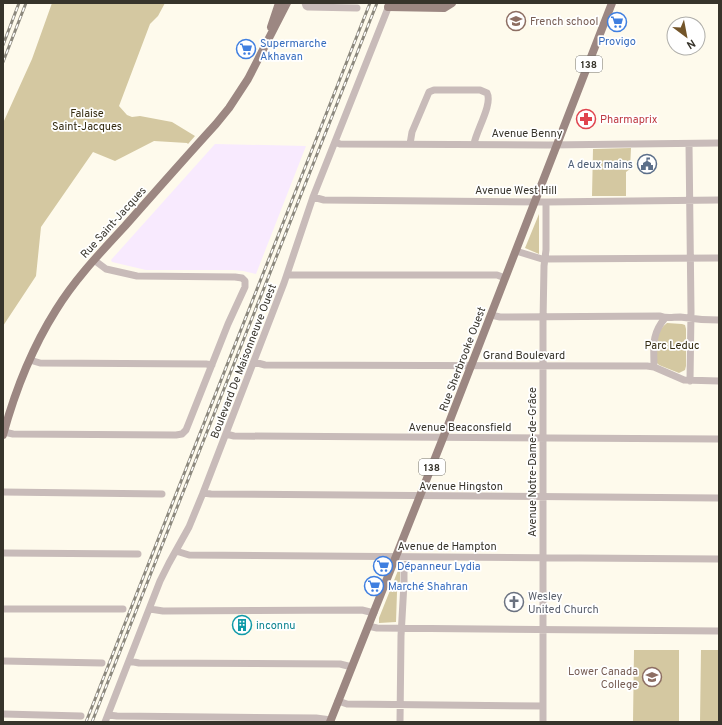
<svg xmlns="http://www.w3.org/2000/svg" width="722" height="725" font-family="Overpass,sans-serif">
<rect width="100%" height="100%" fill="#fefaec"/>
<!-- industrial -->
<path fill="#f8eafe" d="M215,144l91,2 -50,128 -13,-3 -10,-1h-87l-34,-8 -1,-2z"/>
<!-- green -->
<path fill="#d4c8a1" d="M52,3h113l-7,13 -8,8 -31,82 8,9 5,2 8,-1 32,6 23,14 -7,8 -1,-1 -33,-2 -39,20 -22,-9 -52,75 -5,49 -33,50v-203l29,-64z
M631,148l-1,21 -4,3v24h-34l1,-47z
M539,214v40l-14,-6z
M667,323l15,1 3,1 1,4v37l-1,4 -6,3 -20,-8 -2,-2c0,-13 -3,-31 10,-40z
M400,568v13l-3,11 -1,30 -17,1v-5l20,-50z
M634,650h45v72h-46z
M701,650h18v72h-19z"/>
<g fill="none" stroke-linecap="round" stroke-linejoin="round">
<!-- minor -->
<path stroke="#c8bbb9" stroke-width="7" d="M305,3l1,3 2,1 49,1
M335,142l5,2 208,1 171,-2
M410,144l2,-12 17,-40 5,-2h46l7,3c6,11 -11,38 -13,51
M689,144l2,168 -1,69
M313,197l11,3 222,2 173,-2
M516,251l26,8 177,-1
M287,275h210l8,3
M491,315l9,2 160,-1c7,3 13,1 20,1 13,2 26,3 39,3
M30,360l10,3 166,1 6,1
M254,362l11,3 382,1 7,1 30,13 35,1
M654,367c0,-21 -3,-32 11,-49
M4,432l9,2 163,1 6,-1 4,-4 42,-106 17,-37v-6l-3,-3 -7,-1 -98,-1 -31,-7 -12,-9
M226,434l8,2 485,3
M3,492l159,2
M203,493l8,1 508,4
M176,551l13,4 530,4
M3,553l135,1
M3,609h120
M150,609l13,2 199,-1 12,3
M368,626l9,2 342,3
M3,661l99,2
M129,661l10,2 201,1 12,3
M338,701l9,3 196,2
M3,714l78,2
M108,715l9,1 199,2 15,2
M105,722l55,-141 9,-18 20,-36 14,-34 81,-210 29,-86 77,-194
M400,722l1,-86 3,-53v-26
M543,722v-401l1,-55 2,-16v-48"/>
<!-- major -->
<path stroke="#9c8782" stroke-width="8" d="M388,7l56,1 8,-5
M271,27l8,-24
M3,435c12,-44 29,-87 53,-125 19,-31 44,-57 69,-84 30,-34 60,-68 91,-102l13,-16 19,-29 39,-76
M330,722l113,-284 169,-435"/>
<!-- rail casing -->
<g stroke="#8c887d" stroke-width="3">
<path id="rail" d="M3,45l16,-42
M3,62l23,-59
M86,722l284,-719
M92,722l285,-719"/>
</g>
<!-- rail -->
<use href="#rail" stroke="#fff" stroke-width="1.5" stroke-dasharray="4.5" stroke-linecap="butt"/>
</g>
<!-- icons -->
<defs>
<g id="school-ring" transform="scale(1)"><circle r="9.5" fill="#fff" stroke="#8d6e63" stroke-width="1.5"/><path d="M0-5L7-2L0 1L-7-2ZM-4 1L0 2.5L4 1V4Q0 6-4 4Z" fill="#8d6e63"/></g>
<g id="supermarket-ring" transform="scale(1)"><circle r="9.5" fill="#fff" stroke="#3f7fe0" stroke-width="1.5"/><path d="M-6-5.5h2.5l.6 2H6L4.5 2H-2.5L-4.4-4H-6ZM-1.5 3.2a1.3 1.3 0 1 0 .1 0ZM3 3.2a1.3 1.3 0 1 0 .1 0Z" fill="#3f7fe0"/></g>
<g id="pharmacy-ring" transform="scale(1)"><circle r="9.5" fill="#fff" stroke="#e0444e" stroke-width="1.5"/><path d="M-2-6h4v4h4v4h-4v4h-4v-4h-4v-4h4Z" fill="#e0444e"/></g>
<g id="civic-ring" transform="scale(1)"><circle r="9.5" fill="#fff" stroke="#5c6f8a" stroke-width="1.5"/><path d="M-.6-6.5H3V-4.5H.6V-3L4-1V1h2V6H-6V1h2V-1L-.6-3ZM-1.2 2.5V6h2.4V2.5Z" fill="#5c6f8a"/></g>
<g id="church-ring" transform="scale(1)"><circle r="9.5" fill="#fff" stroke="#6b7280" stroke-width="1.5"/><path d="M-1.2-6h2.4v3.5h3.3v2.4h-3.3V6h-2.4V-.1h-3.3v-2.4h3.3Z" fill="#6b7280"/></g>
<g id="building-ring" transform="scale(1)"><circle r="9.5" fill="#fff" stroke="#0f9aa8" stroke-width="1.5"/><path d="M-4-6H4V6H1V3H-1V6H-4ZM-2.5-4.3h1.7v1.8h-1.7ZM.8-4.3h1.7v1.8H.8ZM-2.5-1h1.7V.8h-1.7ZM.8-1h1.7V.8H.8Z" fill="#0f9aa8"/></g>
</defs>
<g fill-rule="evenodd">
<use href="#school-ring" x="516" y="21"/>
<use href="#supermarket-ring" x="617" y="22"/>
<use href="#supermarket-ring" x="246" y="49"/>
<use href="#pharmacy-ring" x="586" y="119"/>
<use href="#civic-ring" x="647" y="164"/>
<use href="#supermarket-ring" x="383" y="566"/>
<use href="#supermarket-ring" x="374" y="586"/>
<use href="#church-ring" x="514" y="602"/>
<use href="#building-ring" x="242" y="625"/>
<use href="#school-ring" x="652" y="677"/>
</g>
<g text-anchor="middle" stroke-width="3.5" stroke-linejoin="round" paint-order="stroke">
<!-- shield labels -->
<g fill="#fff" stroke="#73716b" stroke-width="1">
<rect x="576" y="56" width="26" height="16" rx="3"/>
<rect x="419" y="459" width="26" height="16" rx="3"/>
</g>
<g font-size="10" font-weight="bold" fill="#37342b">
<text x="589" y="68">138</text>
<text x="432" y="471">138</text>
</g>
<!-- education labels -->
<g font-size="11" fill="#785e54" stroke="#fff" text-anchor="start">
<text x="530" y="25">French school</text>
<text x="638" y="675" text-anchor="end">Lower Canada<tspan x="638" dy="13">College</tspan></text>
</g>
<!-- shop labels -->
<g font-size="11" fill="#366cbe" stroke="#fff" text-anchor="start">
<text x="617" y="45" text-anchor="middle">Provigo</text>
<text x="260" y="47">Supermarche<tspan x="260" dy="13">Akhavan</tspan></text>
<text x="397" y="570">Dépanneur Lydia</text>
<text x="388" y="590">Marché Shahran</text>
</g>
<!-- park labels -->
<g font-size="11" fill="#342b10" stroke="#fff">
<text x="87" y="117">Falaise<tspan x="87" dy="13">Saint-Jacques</tspan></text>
<text x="672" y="349">Parc Leduc</text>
</g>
<!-- health labels -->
<g font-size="11" fill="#be3a42" stroke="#fff" text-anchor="start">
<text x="600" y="123">Pharmaprix</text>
</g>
<!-- street labels -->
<g font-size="11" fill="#37342b" stroke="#fff">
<text x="527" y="137">Avenue Benny</text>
<text x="516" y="194">Avenue West Hill</text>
<text transform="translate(113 222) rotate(-48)" y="4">Rue Saint-Jacques</text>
<text x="524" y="359">Grand Boulevard</text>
<text transform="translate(462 359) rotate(-69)" y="4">Rue Sherbrooke Ouest</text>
<text transform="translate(243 361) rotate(-69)" y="4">Boulevard De Maisonneuve Ouest</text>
<text x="460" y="431">Avenue Beaconsfield</text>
<text transform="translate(532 462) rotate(-90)" y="4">Avenue Notre-Dame-de-Grâce</text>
<text x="461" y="490">Avenue Hingston</text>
<text x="447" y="550">Avenue de Hampton</text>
</g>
<!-- service labels -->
<g font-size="11" fill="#4e5e75" stroke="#fff" text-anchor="end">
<text x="633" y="168">A deux mains</text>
</g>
<!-- worship labels -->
<g font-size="11" fill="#5b616d" stroke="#fff" text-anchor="start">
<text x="528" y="600">Wesley<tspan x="528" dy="13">United Church</tspan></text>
</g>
<!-- culture labels -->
<g font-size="11" fill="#0d838f" stroke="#fff" text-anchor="start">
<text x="256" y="629">inconnu</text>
</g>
</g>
<!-- border -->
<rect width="722" height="725" fill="none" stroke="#37342b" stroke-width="8"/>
<!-- north arrow -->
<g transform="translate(686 36) rotate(148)"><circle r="19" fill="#ffffff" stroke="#afaeaa"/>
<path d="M0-3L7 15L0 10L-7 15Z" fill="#73552a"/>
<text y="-6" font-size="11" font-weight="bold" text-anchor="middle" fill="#37342b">N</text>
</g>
</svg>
